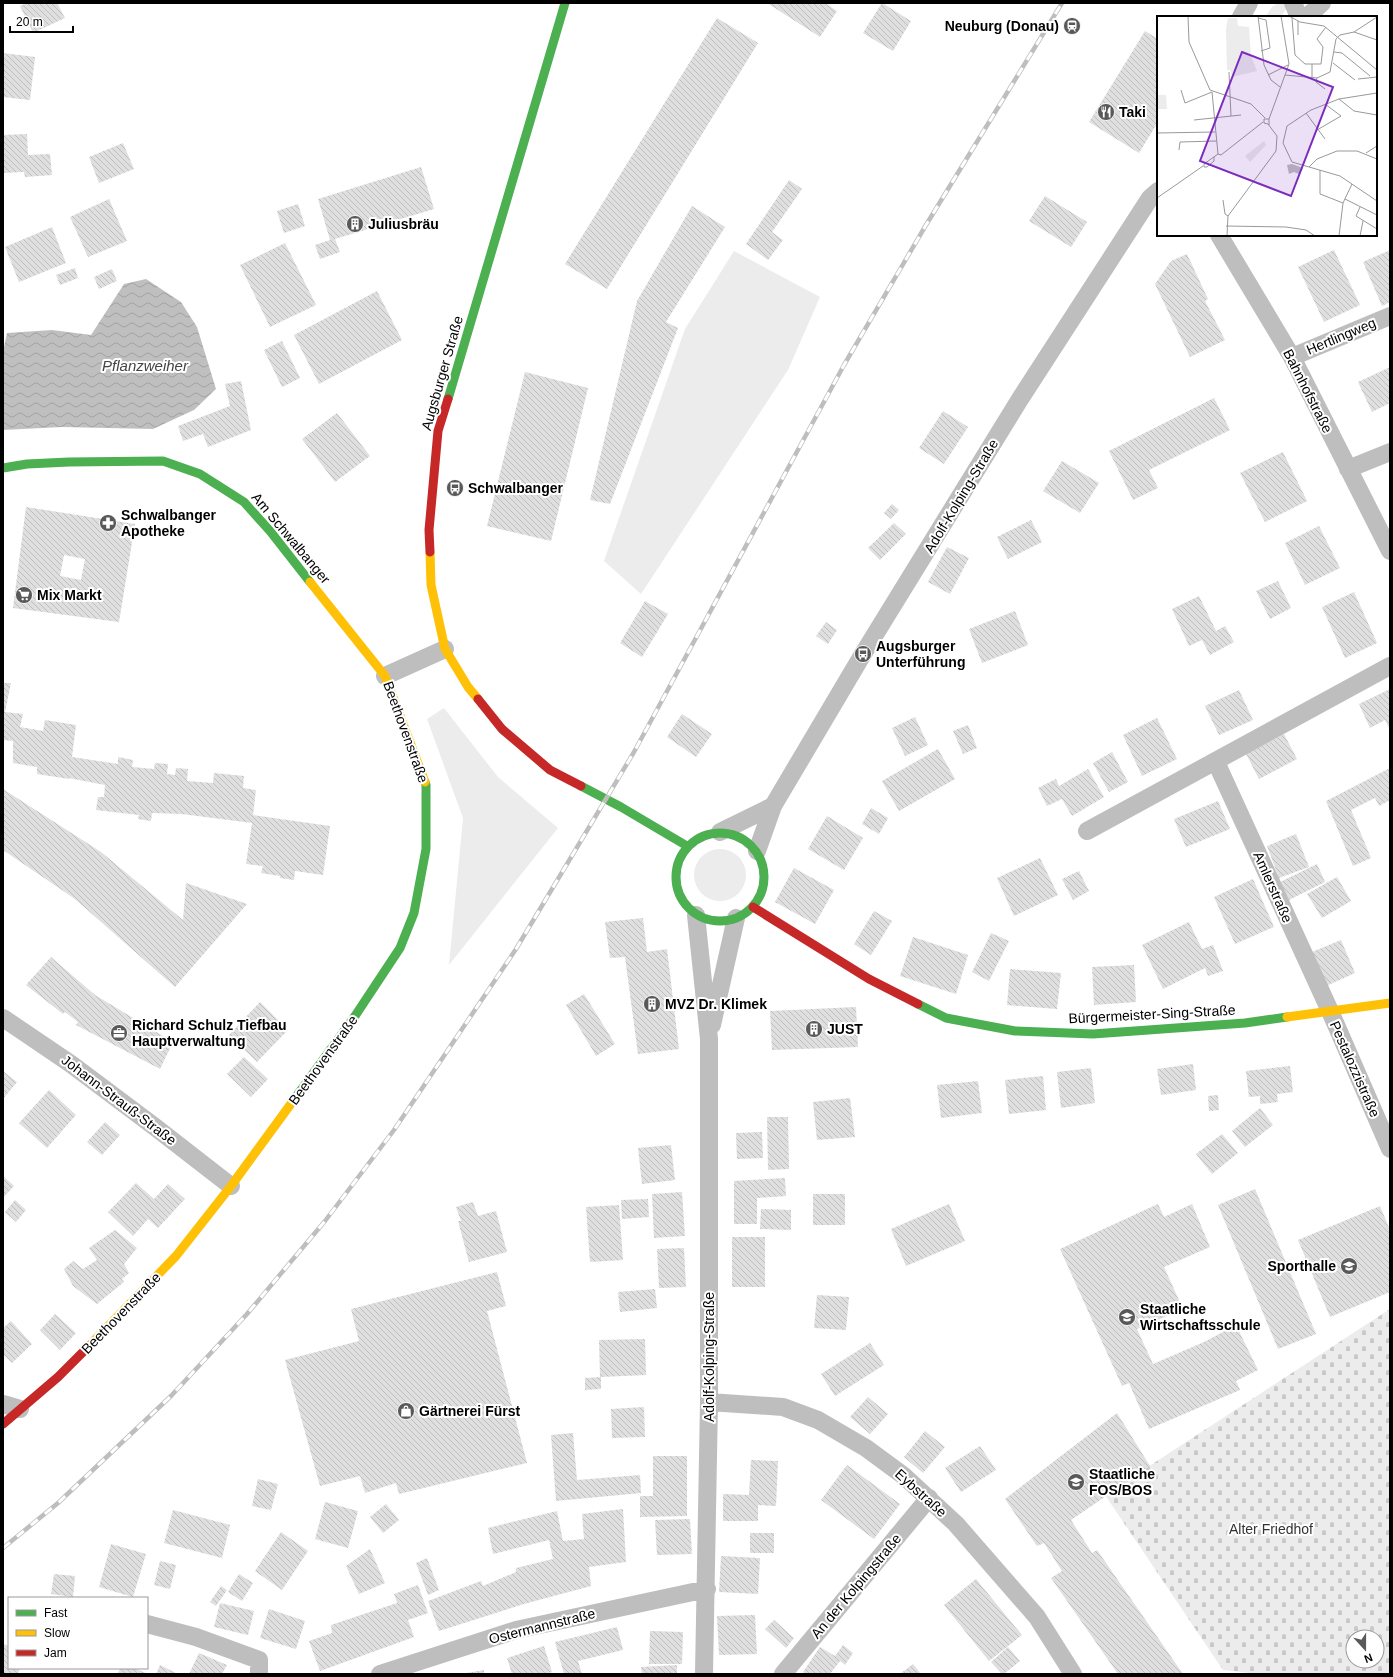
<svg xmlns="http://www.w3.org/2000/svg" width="1393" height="1677" font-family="Arial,sans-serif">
<defs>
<pattern id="cemetery-stones" width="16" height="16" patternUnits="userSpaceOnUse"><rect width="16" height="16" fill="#ececec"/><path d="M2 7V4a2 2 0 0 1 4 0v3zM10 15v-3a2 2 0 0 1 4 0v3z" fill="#c9c9c9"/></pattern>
<pattern id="water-waves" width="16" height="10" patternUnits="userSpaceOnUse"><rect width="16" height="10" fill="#bfbfbf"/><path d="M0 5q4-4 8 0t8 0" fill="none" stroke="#a2a2a2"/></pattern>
<pattern id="building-back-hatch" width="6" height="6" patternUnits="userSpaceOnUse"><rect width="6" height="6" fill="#dfdfdf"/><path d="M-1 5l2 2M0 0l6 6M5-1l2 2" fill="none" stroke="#bebebe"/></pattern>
</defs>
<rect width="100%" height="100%" fill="#fff"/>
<!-- green -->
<path fill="#ececec" d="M1278,3l11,1 -8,13h-16l7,-10z
M734,251l86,46 -32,73 -147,224 -37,-33 81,-232z
M444,708l54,69 60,51 -109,137 14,-147 -36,-99z
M694 875a26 26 0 1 1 52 0a26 26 0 1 1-52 0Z"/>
<!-- cemetery -->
<path fill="url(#cemetery-stones)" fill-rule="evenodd" d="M1390,1309v365h-132l-35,-4 -118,-175zM1353,1637h24v24h-24z"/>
<!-- water -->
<path fill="url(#water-waves)" d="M146,279l35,23 16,25 19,62 -22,21 -41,19 -91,-2 -59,3v-78l4,-19 45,-3 39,5 33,-51z"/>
<!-- building -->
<path fill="url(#building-back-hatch)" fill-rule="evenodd" d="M27,3h30l8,15 -32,15 -13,-27z
M767,3h58l12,8 -17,26z
M882,3l29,18 -18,30 -30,-18z
M717,18l41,25 -151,246 -42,-25z
M1145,31l13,8v83l-19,31 -50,-31z
M3,53l32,4 -5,43 -27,-3z
M27,134l1,21 22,-1 2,21 -27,2 -1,-5 -21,1v-38z
M123,143l11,26 -35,14 -10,-26z
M421,167l13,42 -99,30 5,13 -20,7 -5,-14 15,-5 -12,-41z
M789,180l13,9 -30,43 11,8 -15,20 -22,-16z
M1045,196l42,26 -16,25 -42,-26z
M109,199l18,42 -39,16 -18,-40z
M298,204l7,22 -21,7 -7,-22z
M692,206l33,21 -59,95 12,6 -68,176 -20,-4 47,-199z
M52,227l14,36 -47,19 -14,-35z
M285,243l31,62 -46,22 -30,-62z
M1334,250l26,55 -36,17 -26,-55z
M1390,250v52l-8,4 -19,-44z
M1187,254l21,45 -3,2 20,39 -35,17 -35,-73 16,-23z
M75,268l3,10 -18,7 -4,-10z
M112,269l5,12 -18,8 -5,-12z
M377,291l25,49 -83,44 -25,-49z
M282,341l18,37 -18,9 -18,-37z
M1390,367v36l-18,9 -14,-30z
M525,372l63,16 -37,153 -64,-15z
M241,381l10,49 -43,17 -5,-13 -20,7 -5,-15 52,-20 -5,-22z
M1214,398l16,32 -81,40 9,18 -25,12 -24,-49z
M943,411l25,16 -24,37 -25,-16z
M337,413l33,43 -35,26 -33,-43z
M1283,452l24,49 -42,21 -25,-49z
M1062,461l37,22 -19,30 -37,-22z
M892,504l7,6 -8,9 -7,-6z
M26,507l109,17 -16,98 -106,-14zM64,555l21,4 -4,21 -21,-4z
M1031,520l11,22 -34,17 -11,-22z
M894,523l12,11 -26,26 -12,-12z
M1319,526l21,42 -35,17 -20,-42z
M947,547l22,11 -19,36 -22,-12z
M1278,581l13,27 -21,11 -14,-28z
M1354,592l23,51 -32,15 -23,-51z
M1199,596l17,35 9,-5 9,16 -24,13 -8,-15 -13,6 -17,-37z
M645,601l23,13 -26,43 -22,-14z
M1015,611l13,34 -46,18 -13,-34z
M826,622l11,8 -9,14 -12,-8z
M3,683h8l-6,29 18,2 -3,13 23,4 2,-11 31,5 -4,32 46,7v-7l15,3 -1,7 22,2 1,-6 13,1 -1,10 8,1 1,-7 12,1 -1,12 26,2 1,-10 30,3 -1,12 13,2 -3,25 77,11 -7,49 -28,-4 -1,9 -14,-2v-2l-19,-3 2,-7 -17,-2 6,-41 -70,-9 -30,-1 -1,8 -13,-2 1,-4 -43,-5 2,-13h6l1,-12 -36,-7v1l-32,-5v-7l-24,-4v-22l-10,-1z
M1390,689v41l-5,-10 -15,8 -11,-24z
M1239,690l14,30 -34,15 -14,-29z
M682,714l30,20 -16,23 -29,-20z
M915,717l13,28 -23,11 -13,-28z
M1157,718l20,41 -35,17 -19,-41z
M968,725l9,23 -14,6 -10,-23z
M1284,734l13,25 -38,20 -13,-25z
M938,749l17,30 -56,32 -17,-30z
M1112,752l16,30 -19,10 -16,-29z
M1390,768v32l-11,6 -4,-8 -24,12 20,48 -18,8 -27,-65z
M1088,769l16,28 -32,19 -10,-17 -15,7 -9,-18 18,-9 3,7z
M3,789l98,63 82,68 3,-37 61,21 -72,83 -100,-88 -72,-49z
M1218,801l12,28 -44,18 -12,-28z
M871,808l17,10 -9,16 -17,-10z
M827,816l36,22 -19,32 -36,-21z
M1296,834l13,33 -30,11 -12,-32z
M1040,858l18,37 -44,21 -17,-38z
M1317,864l8,18 -36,18 -9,-18z
M794,868l40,22 -19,34 -40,-22z
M1079,871l10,20 -16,9 -11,-21z
M1337,877l14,24 -29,17 -15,-24z
M1253,879l21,48 -39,17 -21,-47z
M874,911l18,10 -21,34 -17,-11z
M643,918l4,34 20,-3 12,100 -41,5 -13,-97 -15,1 -5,-36z
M1189,922l13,27 11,-4 10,26 -15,5 -3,-8 -42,21 -21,-44z
M991,933l18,8 -20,40 -17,-9z
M913,937l55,18 -12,39 -56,-18z
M1341,940l14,33 -29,13 -14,-34z
M51,957l44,38 78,47 -13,27 -84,-44 2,-3 -13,-10 -2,2 -37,-29z
M1134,965l2,37 -42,3 -2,-38z
M1010,969l51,4 -4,36 -50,-4z
M584,994l31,50 -19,12 -30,-51z
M260,1002l28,28 -31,32 -28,-27z
M856,1007l2,40 -86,3 -2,-39z
M244,1057l24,22 -17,18 -24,-23z
M1193,1064l3,26 -35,5 -4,-26z
M1290,1066l3,26 -16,2 1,8 -18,2v-8l-11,1 -3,-26z
M1091,1068l4,35 -34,5 -4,-36z
M3,1071l14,11 -14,17z
M1043,1076l3,34 -37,4 -4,-34z
M978,1081l4,32 -41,5 -4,-33z
M49,1090l27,25 -29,33 -28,-25z
M1218,1095l1,15 -10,1 -1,-15z
M850,1098l5,39 -38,3 -4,-38z
M1260,1108l13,17 -28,22 -13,-16z
M767,1117h21l1,52 -21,1z
M105,1122l15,13 -18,20 -15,-13z
M762,1132l1,26 -26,1 -1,-26z
M1222,1134l16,19 -26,21 -16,-20z
M671,1145l4,35 -33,4 -4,-36z
M3,1176l11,10 -11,12z
M785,1178l1,18 -29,2v26h-23v-43z
M136,1183l18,16 14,-15 17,15 -27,29 -10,-9 -15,17 -25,-24z
M1255,1189l61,145 -38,15 -60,-144z
M682,1192l3,44 -31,2 -2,-44z
M813,1194h32v31h-32z
M648,1199l1,18 -27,2 -1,-19z
M15,1200l11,10 -10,12 -11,-10z
M473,1202l5,14 18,-5 11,41 -38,10 -11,-41h3l-5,-14z
M949,1204l16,37 -59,25 -15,-37z
M1158,1204l6,13 28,-13 18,43 -46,20 19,42 -46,20 16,35 51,-22 32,-17 22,45 -22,11 4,9 -91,39 -20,-46 -7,3 -62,-137z
M619,1205l4,55 -33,2 -4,-55z
M1380,1206l10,24v62l-60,25 -32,-77z
M761,1209l30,1v20l-31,-1z
M115,1230l22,18 -13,16 5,9 -7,6 2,3 -27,22 -24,-18 -9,-17 9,-8 10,8 14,-9 -8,-12z
M732,1237h33v50h-33z
M684,1248l2,39 -27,1 -2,-39z
M497,1272l9,34 -19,5 40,152 -128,31 -3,-11 -31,10 -5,-17 -40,10 -35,-126 74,-19 -8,-32z
M655,1289l2,19 -37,4 -2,-20z
M817,1295l32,2 -3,33 -32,-2z
M55,1314l21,19 -16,17 -20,-20z
M11,1321l21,23 -20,19 -9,-9v-26z
M645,1339l1,36 -46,2 -1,-37z
M870,1343l14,22 -49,31 -14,-22z
M601,1377v12l-16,1v-12z
M868,1397l20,17 -18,20 -20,-17z
M644,1407l1,30 -33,1 -1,-29z
M1117,1413l33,53 -79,54 21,33 5,-3 86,124h-65l-67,-96 11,-7 -18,-28 -7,3 -32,-47z
M925,1431l20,16 -22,26 -19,-16z
M573,1433l4,47 63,-5 1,18 -85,8 -5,-66z
M980,1446l16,24 -35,22 -16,-24z
M653,1456h34v60l-47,1v-21h13z
M751,1460l27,1 -2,45 -18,-1v16h-35v-27l26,1z
M847,1465l53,39 -26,35 -53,-39z
M258,1479l20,5 -7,26 -19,-4z
M325,1502l33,9 -10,37 -33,-9z
M386,1504l13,16 -16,13 -13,-16z
M623,1509l3,53 -37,5 2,19 -67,18 -85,27 -11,-30 53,-20 2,5 33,-14v-4l37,-9 -4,-19 -56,14 -5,-26 69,-17 6,30 21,-2 -2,-25z
M173,1510l57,15 -8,33 -58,-15z
M690,1519l2,35 -35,1 -2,-35z
M281,1532l27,19 -26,39 -27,-19z
M750,1533h24v20h-24z
M111,1544l35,10 -13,43 -34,-10z
M370,1549l15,34 -26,11 -13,-28z
M721,1556l39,2 -2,36 -39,-2z
M427,1558l12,32 -11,5 -12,-32z
M160,1561l16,4 -6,24 -16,-4z
M54,1574l21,2 -2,21 -22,-3z
M239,1574l14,9 -11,18 -14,-9z
M976,1579l46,56 -33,26 -45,-56z
M418,1585l10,28 -20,7 6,17 -94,34 -11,-30 23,-8 -1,-8 66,-22 -3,-9z
M221,1586l6,4 -11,16 -6,-4z
M220,1603l34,8 -6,24 -34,-8z
M269,1609l36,12 -9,28 -36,-11z
M755,1615l2,39 -38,1 -2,-39z
M774,1620l20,18 -8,10 -21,-19z
M617,1627l6,23 -45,11 4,13h-18l-9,-32z
M650,1631l33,1 -1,32h-33z
M3,1644l6,2v22h11l-2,6h-15z
M843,1645l10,8 -8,12 -5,-4 -10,13h-25l-2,-2 17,-25 15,9z
M544,1646l8,26 -7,2h-33l-5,-16z
M1008,1647l12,14 -16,13h-2l-11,-12z
M199,1653l28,12 -5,9h-33z
M913,1664l8,10h-21z
M160,1665l18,9h-22z
M677,1665v9h-35l-1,-7z
M120,1668h14l14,6h-30z
M484,1670v4h-18v-1z"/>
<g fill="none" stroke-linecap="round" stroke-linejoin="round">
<!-- street -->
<path stroke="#bebebe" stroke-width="18" d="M1293,3l6,14
M1241,17l8,-14
M1307,17l15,-14
M1219,235l73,122 98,194
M1292,357l98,-41
M1348,469l42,-17
M385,676l60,-27
M1216,762l114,249 60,138
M1087,831l303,-165
M720,832l53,-26
M757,851l16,-45 90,-152 157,-255 130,-201 8,-7
M696,915l13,124v363l-5,272
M3,1018l68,46 84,63 76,59
M712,1025l24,-107
M709,1402l74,5 35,13 48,28 38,28 52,48 81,93 36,57
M3,1404l17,5
M147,1624l49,13 63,23v14
M380,1674l136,-44 191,-41
M783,1674l146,-176"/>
<!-- fast -->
<path stroke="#4caf50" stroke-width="9" d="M448,399l117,-396
M3,468l24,-4 42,-2 94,-1 37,13 44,28 26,29 40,51
M581,786l40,21 66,39
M676 877a44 44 0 1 1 88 0a44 44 0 1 1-88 0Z
M918,1004l28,14 69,13 78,3 152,-11 42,-6
M293,1101l62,-85 45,-68 14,-35 12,-64v-64l-1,-3"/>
<!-- slow -->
<path stroke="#ffc107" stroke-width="9" d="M430,552l1,33 14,64 23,38 10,12
M310,582l75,94 40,106
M1287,1017l103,-14
M90,1345l86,-89 55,-70 62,-85"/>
<!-- jam -->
<path stroke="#c62828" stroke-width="9" d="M430,552l-1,-22 9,-99 10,-32
M478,699l24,30 48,41 31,16
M753,907l116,72 49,25
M3,1424l55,-47 32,-32"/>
<!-- rail casing -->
<g stroke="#bebebe" stroke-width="4.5">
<path id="rail" d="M3,1548l55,-45 113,-107 76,-82 78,-93 69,-91 122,-181 60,-100 58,-97 210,-387 82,-140 136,-222"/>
</g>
<!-- rail -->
<use href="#rail" stroke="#fff" stroke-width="3" stroke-dasharray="9" stroke-linecap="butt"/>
</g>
<!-- icons -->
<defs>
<g id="station-disc" transform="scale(0.9)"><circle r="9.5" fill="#595959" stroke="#fff"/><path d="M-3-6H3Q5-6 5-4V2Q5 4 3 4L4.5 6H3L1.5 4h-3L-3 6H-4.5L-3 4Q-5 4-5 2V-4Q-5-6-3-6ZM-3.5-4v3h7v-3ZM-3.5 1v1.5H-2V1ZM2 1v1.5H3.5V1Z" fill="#fff"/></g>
<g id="restaurant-disc" transform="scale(0.9)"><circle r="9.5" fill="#595959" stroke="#fff"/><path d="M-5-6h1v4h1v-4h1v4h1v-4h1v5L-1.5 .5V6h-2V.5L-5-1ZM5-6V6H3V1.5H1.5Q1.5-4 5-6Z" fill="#fff"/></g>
<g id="building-disc" transform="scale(0.9)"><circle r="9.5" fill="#595959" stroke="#fff"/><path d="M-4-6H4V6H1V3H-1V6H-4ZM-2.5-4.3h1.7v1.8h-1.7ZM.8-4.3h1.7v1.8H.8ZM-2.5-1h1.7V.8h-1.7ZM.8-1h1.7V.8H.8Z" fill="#fff"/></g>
<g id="bus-disc" transform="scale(0.9)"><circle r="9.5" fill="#595959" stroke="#fff"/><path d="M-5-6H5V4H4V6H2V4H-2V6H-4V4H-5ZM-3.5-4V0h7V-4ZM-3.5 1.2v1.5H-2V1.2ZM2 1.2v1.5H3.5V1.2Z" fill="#fff"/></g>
<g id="pharmacy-disc" transform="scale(0.9)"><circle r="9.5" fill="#595959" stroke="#fff"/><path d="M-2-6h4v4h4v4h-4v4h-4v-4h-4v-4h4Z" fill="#fff"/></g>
<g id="supermarket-disc" transform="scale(0.9)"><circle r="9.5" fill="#595959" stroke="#fff"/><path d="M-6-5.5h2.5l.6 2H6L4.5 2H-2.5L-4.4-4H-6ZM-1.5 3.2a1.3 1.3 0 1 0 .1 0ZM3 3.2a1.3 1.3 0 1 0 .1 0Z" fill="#fff"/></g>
<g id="office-disc" transform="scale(0.9)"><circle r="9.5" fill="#595959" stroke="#fff"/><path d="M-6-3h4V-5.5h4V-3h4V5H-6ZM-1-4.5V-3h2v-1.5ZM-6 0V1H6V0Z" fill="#fff"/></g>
<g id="school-disc" transform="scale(0.9)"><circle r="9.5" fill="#595959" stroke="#fff"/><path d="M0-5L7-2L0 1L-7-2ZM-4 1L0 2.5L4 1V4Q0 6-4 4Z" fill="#fff"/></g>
<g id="shop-disc" transform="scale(0.9)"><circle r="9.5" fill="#595959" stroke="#fff"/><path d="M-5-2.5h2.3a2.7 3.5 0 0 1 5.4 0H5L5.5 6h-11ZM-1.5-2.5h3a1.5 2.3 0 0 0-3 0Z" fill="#fff"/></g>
</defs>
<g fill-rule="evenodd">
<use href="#station-disc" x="1072" y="26"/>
<use href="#restaurant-disc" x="1106" y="112"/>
<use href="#building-disc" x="355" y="224"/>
<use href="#bus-disc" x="455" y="488"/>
<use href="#pharmacy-disc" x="108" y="523"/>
<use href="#supermarket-disc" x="24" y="595"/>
<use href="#bus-disc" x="863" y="654"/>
<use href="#building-disc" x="652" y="1004"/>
<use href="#building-disc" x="814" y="1029"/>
<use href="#office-disc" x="119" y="1033"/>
<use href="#school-disc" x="1349" y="1266"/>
<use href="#school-disc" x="1127" y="1317"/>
<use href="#shop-disc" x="406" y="1411"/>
<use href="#school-disc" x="1076" y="1482"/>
</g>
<g text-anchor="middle" stroke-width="4" stroke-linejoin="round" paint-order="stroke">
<!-- poi labels -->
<g font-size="14" font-weight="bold" fill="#000" stroke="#fff" text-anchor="start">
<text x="1059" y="31" text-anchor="end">Neuburg (Donau)</text>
<text x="1119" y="117">Taki</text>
<text x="368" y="229">Juliusbräu</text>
<text x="468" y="493">Schwalbanger</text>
<text x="121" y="520">Schwalbanger<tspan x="121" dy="16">Apotheke</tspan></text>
<text x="37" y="600">Mix Markt</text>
<text x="876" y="651">Augsburger<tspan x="876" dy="16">Unterführung</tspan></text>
<text x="665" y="1009">MVZ Dr. Klimek</text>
<text x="132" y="1030">Richard Schulz Tiefbau<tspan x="132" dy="16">Hauptverwaltung</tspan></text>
<text x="827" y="1034">JUST</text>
<text x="1336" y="1271" text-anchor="end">Sporthalle</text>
<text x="1140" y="1314">Staatliche<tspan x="1140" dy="16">Wirtschaftsschule</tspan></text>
<text x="419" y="1416">Gärtnerei Fürst</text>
<text x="1089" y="1479">Staatliche<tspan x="1089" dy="16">FOS/BOS</tspan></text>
</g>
<!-- street labels -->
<g font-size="14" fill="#000" stroke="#fff">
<text transform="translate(1341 336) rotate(-23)" y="5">Hertlingweg</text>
<text transform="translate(442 373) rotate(-74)" y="5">Augsburger Straße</text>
<text transform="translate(1308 391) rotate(63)" y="5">Bahnhofstraße</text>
<text transform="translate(961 496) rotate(-59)" y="5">Adolf-Kolping-Straße</text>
<text transform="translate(291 538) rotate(50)" y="5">Am Schwalbanger</text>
<text transform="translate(406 732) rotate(70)" y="5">Beethovenstraße</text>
<text transform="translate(1273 887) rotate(66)" y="5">Amlerstraße</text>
<text transform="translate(1152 1014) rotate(-3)" y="5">Bürgermeister-Sing-Straße</text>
<text transform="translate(323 1060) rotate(-54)" y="5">Beethovenstraße</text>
<text transform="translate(1355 1069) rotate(66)" y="5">Pestalozzistraße</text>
<text transform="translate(119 1100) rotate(37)" y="5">Johann-Strauß-Straße</text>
<text transform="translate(121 1313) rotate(-46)" y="5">Beethovenstraße</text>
<text transform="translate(709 1357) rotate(-90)" y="5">Adolf-Kolping-Straße</text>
<text transform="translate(921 1493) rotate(42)" y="5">Eybstraße</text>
<text transform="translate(856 1586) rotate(-50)" y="5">An der Kolpingstraße</text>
<text transform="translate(542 1626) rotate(-14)" y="5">Ostermannstraße</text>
</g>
<!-- park labels -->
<g font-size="14" fill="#333" stroke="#fff">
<text x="1271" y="1534">Alter Friedhof</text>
</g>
<!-- water labels -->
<g font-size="15" font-style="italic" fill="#444" stroke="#fff">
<text x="145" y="371">Pflanzweiher</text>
</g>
</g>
<!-- overview -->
<g transform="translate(1157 16)">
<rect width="220" height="220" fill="#fff"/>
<path d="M0,79h9l1,14h-10zM107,125l2,4 -16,17 -5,-6z" fill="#ececec"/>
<path d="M71,2h9l1,8 11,1 2,29 6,15 -25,6 -2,-7h-3l-1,-41z" fill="#ececec"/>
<path d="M130,149l5,-1 11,4 -4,6 -5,-2 -5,2z" fill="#bfbfbf"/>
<path fill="none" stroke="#999" stroke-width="1" d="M31,0l1,26 21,48 41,14 14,14M101,0l6,49 7,15 9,7M132,0l11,6 24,4 53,44M101,2l8,2 4,28 -9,3M135,2l3,37M197,16l23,-15M141,19v-14M177,36l8,1 28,23M138,39l10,9h16l2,-17 -6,-8 9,-12M176,47l22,17M72,56l2,44M111,59l20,-10M128,59l32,3 13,-6 6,-33 4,-4 14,-3 23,8M155,62v-14M160,62l-1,4 9,7M201,63l19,-2M24,74l4,13 27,-11 6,62M220,77l-38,6 -28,11 -24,16 -4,17 9,19 48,14 37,25M182,83l15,12 23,4M149,97l19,26M112,103l20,-55 -8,-48M37,104l47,-5M111,108l-4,-1v-4h5v6M160,114l24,-14 -16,-12M0,117l58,-1M22,134l1,-8 36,-1M209,137l11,-7M50,151h-3v-3l14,-10 3,1 42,-33M50,151l7,-6v-4M152,151l8,-8 20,-8h20l20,8M163,154v24l23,9M0,182l46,-32M188,183l32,16M66,184l2,14 3,2M203,191l-4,9 21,13M69,210l60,1 20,3 9,6M70,220l1,-20 48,-65 1,-15 -9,-12M182,220l4,-33 9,-19M203,220l3,-15"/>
<path fill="#7b2cbf" fill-opacity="0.15" stroke="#7b2cbf" stroke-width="2" d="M85,36l91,35 -42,109 -91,-35z"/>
<rect width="220" height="220" fill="none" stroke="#000" stroke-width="2"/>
</g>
<!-- border -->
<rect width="1393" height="1677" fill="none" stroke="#000000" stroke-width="8"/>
<!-- legend -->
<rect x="8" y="1597" width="140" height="72" fill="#ffffff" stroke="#999999"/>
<rect x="16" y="1610" width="20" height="6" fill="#4caf50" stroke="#999999"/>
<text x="44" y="1617" font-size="12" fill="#000000">Fast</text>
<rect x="16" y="1630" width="20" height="6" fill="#ffc107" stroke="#999999"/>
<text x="44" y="1637" font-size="12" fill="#000000">Slow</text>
<rect x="16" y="1650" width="20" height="6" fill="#c62828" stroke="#999999"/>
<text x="44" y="1657" font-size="12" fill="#000000">Jam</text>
<!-- north arrow -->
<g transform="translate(1365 1649) rotate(159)"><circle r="19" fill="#ffffff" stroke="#999999"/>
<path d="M0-3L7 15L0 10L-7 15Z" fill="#595959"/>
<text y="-6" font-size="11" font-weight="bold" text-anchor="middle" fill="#000000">N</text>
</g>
<!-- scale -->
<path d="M10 26v6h63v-6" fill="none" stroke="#000000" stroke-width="2"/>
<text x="16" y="26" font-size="12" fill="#000000" stroke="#ffffff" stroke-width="3" paint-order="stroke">20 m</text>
</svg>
